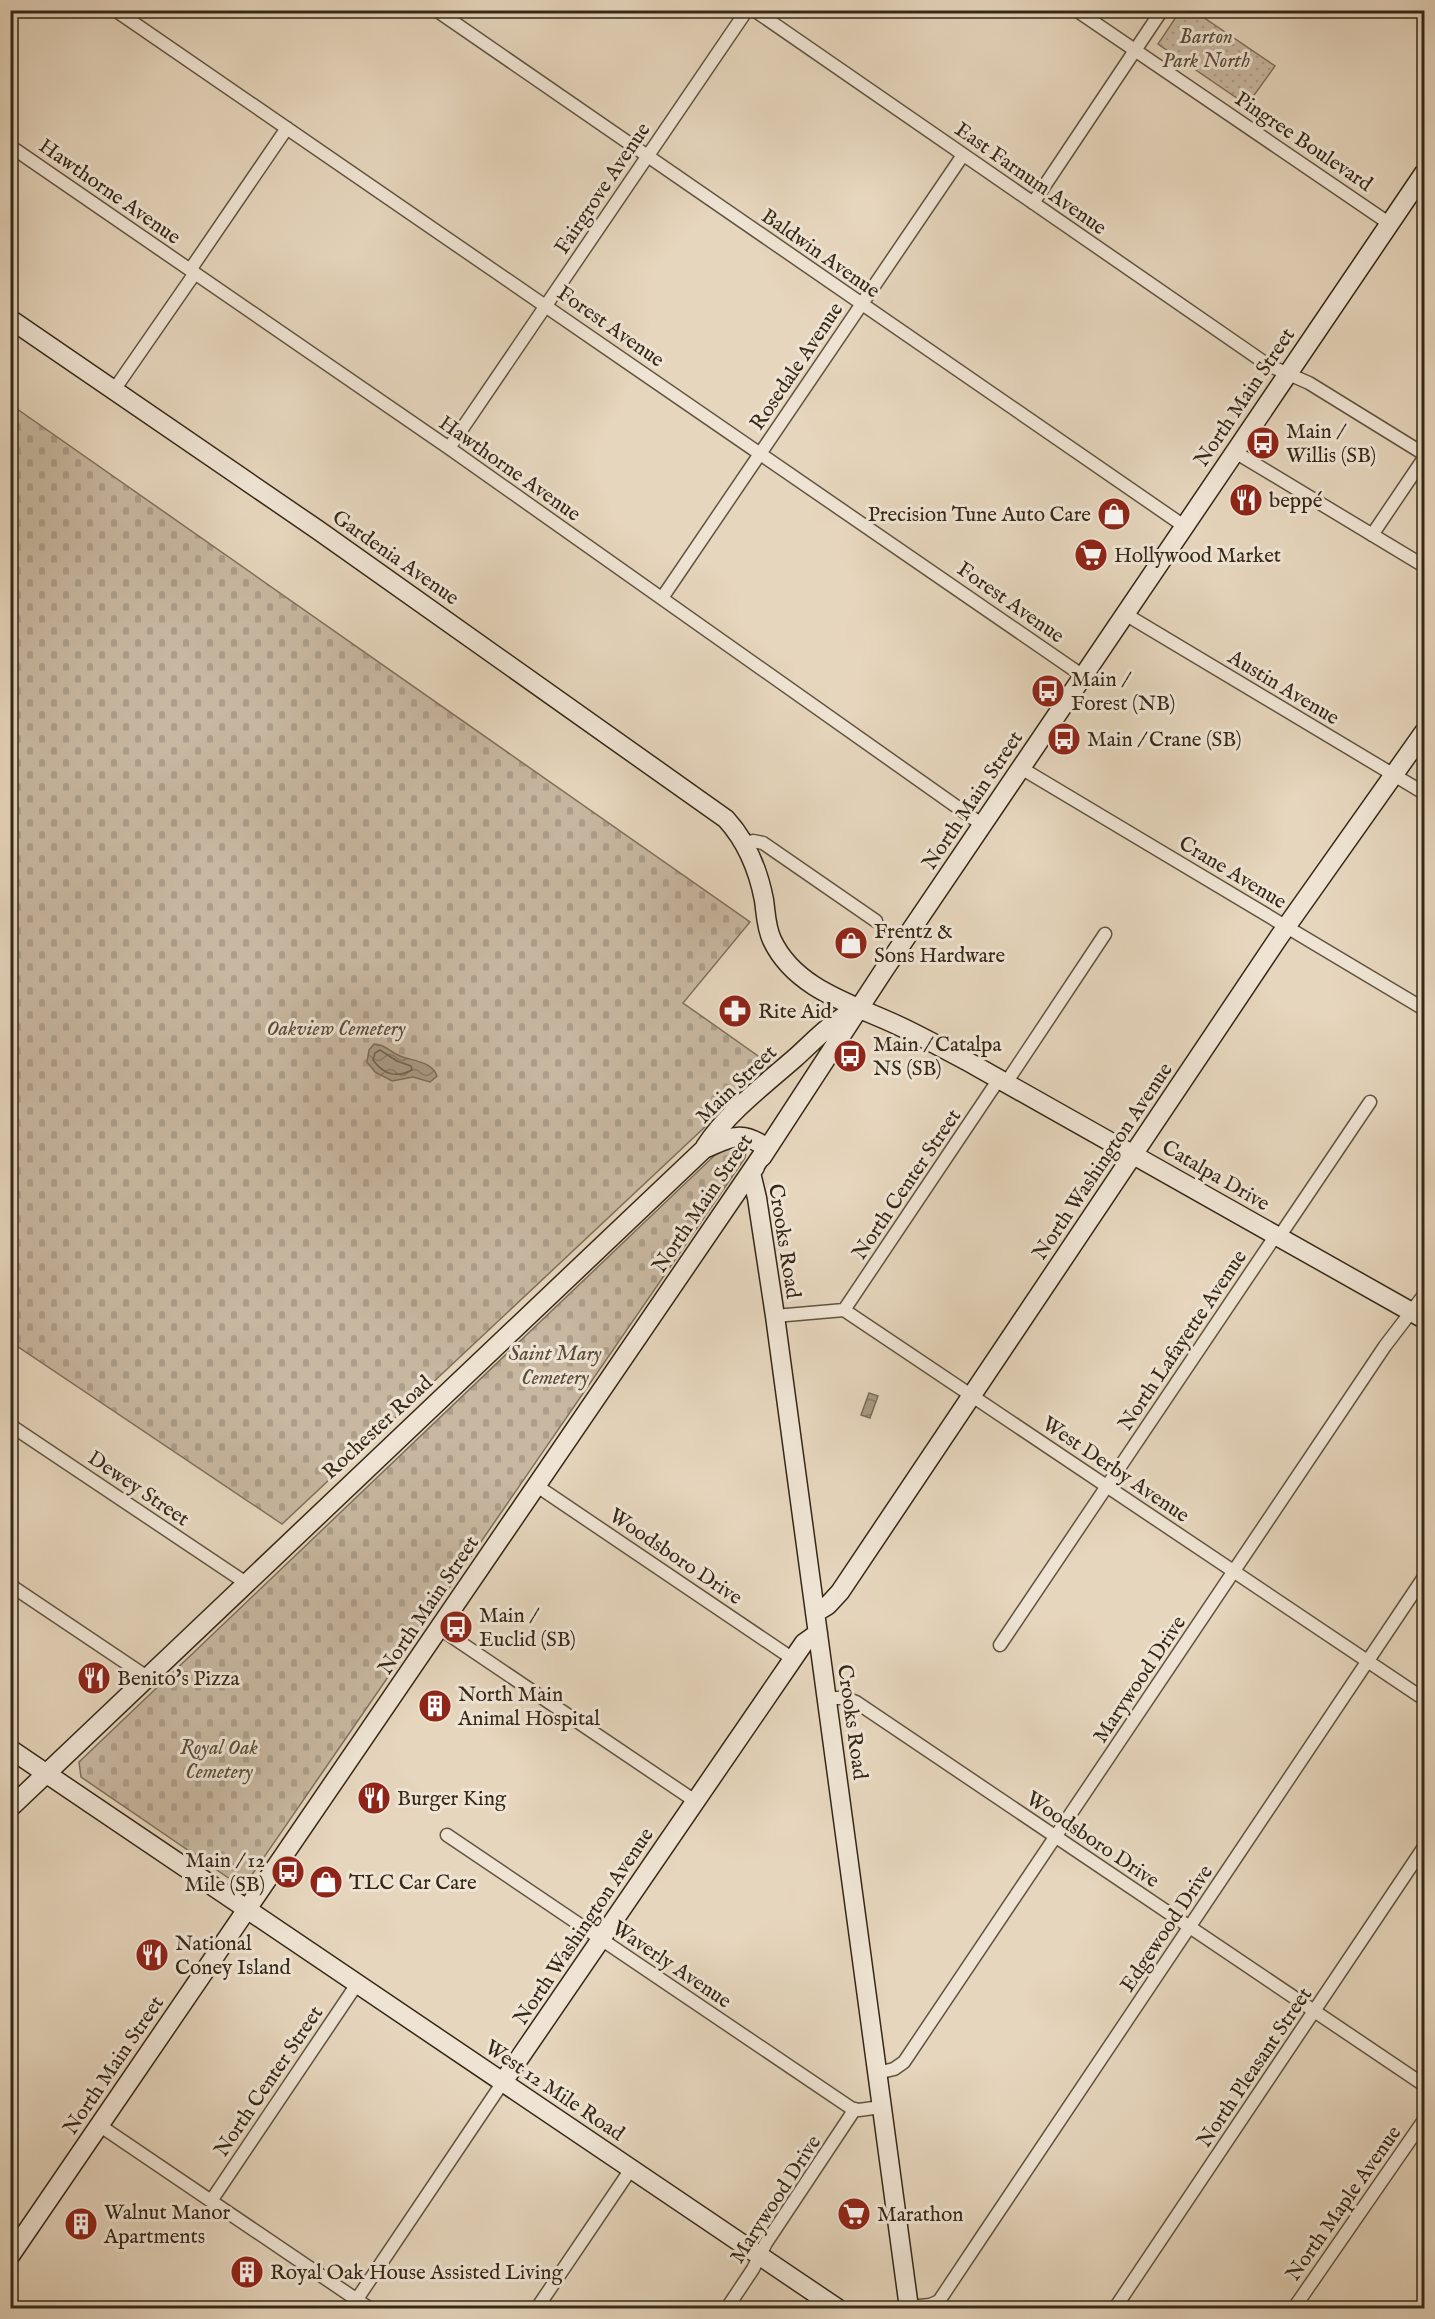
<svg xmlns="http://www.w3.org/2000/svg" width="1435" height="2319" font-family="'IM FELL English',serif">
<defs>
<pattern id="grass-dots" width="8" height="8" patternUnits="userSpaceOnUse" patternTransform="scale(1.5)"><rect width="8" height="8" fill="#c8b8a1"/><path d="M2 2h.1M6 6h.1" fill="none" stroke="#ac9e8a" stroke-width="1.8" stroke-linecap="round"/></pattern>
<pattern id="cemetery-stones" width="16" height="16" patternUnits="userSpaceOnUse" patternTransform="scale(1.5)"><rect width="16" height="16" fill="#c8b8a1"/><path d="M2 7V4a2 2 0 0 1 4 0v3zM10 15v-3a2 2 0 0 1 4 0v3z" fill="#ac9e8a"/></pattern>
<pattern id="water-waves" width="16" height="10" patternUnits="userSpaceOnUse" patternTransform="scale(1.5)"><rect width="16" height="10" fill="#aa9b85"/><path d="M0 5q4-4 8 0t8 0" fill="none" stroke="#8b7e6c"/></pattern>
</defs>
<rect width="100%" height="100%" fill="#e6d6bd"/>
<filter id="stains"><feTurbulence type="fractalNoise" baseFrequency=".00333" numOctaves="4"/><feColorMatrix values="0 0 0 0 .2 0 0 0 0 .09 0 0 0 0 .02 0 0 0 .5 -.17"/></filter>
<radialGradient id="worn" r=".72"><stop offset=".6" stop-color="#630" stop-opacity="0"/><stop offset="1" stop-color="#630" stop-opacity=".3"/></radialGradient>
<!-- grass -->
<path fill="url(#grass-dots)" stroke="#7e705c" stroke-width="1.5" d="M1180,11h14l81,55 -28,39 -89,-61z"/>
<!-- cemetery -->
<path fill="url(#cemetery-stones)" stroke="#7e705c" stroke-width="1.5" d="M10,404l740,518 -67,81 88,62 -489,459 -271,-182z
M735,1143l11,8 -1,7 -496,721 -16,2 -152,-104 -2,-15 636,-607z"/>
<!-- water -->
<path fill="url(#water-waves)" stroke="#7b6d59" stroke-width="1.5" d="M374,1044c11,0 16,8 26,12 12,5 32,5 37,20l-7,6 -17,-5 -21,4 -17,-9 -8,-10 2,-12z
M869,1393l9,3 -8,22 -9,-3z"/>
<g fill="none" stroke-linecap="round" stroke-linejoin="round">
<!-- shore -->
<path stroke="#70624e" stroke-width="1.5" d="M380,1050l17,11 14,5 1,4c-16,8 -28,5 -39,-10l2,-7z"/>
<!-- street casing -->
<g stroke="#615440" stroke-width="15">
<path id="street" d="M115,10l968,666
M436,10l748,516
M754,10l514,355 41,18 115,71
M1076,10l314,214
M10,146l439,302 535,378
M1033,203l129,-193
M190,270l97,-142
M114,390l81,-117
M449,448l298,-438
M1235,452l189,114
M1372,535l52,-77
M662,598l301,-443
M1125,614l299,179
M1021,768l403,241
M745,843l8,-2 10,2 113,78
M1006,1083l99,-149
M1279,1237l91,-135
M844,1310l155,-231
M775,1316l69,-6 580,389
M10,1425l236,158
M537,1486l256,173
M10,1585l137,92
M439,1628l256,173
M1000,1645l276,-410
M827,1698h19l10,4 568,383
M447,1835l404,273 8,2 22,-3
M877,2073l17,-4 10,-7 481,-716 39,-51
M99,2125l270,183
M211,2201l146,-217
M908,2307l22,-2 9,-4
M351,2308l152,-226
M537,2308l94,-139
M727,2308l26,-39 13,-26 89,-134
M937,2308l2,-7 46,-69 439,-655
M1115,2308l309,-461
M1294,2308l130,-188"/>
</g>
<!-- secondary casing -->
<g stroke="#352817" stroke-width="21">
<path id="secondary" d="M10,319l308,211 408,289c21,23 32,50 38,81 2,14 2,27 8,40 23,49 80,64 125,85 26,12 51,26 77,40l450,254
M705,1147c22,-34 59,-62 90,-89 20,-18 37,-37 62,-49
M762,1157l122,-187 540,-797
M755,1167l-4,6 6,25 18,118 134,992
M815,1613l13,-8 12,-13 439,-655 145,-205
M10,1749l827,559
M10,1808l694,-659c28,-12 37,-20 63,-1l-5,9
M503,2082l290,-423 11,-16 14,-10
M10,2256l757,-1108"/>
</g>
<!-- street -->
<use href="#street" stroke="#efe4d4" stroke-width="12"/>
<!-- secondary -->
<use href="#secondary" stroke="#efe4d4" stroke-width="18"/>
</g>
<!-- icons -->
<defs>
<g id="bus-disc" transform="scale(1.725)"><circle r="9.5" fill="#8f2418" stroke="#efe4d4"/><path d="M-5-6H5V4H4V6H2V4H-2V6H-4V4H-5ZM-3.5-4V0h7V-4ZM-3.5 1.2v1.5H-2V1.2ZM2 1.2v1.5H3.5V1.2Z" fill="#fff"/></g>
<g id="restaurant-disc" transform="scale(1.725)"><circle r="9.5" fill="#8f2418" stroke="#efe4d4"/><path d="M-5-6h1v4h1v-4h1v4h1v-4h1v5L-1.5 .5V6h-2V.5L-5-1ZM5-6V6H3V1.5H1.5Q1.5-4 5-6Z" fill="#fff"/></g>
<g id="shop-disc" transform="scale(1.725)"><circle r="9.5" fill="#8f2418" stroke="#efe4d4"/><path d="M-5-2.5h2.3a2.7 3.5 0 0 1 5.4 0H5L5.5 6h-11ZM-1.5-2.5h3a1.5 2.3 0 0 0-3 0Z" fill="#fff"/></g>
<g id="supermarket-disc" transform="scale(1.725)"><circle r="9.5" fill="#8f2418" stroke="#efe4d4"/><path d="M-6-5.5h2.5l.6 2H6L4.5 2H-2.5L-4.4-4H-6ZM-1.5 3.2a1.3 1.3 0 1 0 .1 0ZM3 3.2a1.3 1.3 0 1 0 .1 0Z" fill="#fff"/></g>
<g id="pharmacy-disc" transform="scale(1.725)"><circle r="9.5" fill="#8f2418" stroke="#efe4d4"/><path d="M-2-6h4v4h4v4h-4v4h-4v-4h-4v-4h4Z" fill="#fff"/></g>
<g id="building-disc" transform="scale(1.725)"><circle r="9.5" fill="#8f2418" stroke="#efe4d4"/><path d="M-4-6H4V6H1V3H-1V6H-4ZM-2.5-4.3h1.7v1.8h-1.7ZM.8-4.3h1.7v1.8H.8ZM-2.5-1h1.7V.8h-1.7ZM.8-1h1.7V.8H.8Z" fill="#fff"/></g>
</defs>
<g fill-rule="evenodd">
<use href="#bus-disc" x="1263" y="443"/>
<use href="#restaurant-disc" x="1246" y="500"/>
<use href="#shop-disc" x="1114" y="514"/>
<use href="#supermarket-disc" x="1091" y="555"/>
<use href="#bus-disc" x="1048" y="691"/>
<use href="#bus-disc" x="1064" y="739"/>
<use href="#shop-disc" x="851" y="943"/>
<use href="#pharmacy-disc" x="735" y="1011"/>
<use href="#bus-disc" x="850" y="1056"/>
<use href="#bus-disc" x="456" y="1627"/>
<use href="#restaurant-disc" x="94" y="1678"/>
<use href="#building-disc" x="435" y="1706"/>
<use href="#restaurant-disc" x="374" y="1798"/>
<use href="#bus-disc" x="288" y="1872"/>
<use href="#shop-disc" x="326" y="1882"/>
<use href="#restaurant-disc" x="152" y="1955"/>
<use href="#supermarket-disc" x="854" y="2214"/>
<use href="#building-disc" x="81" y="2224"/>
<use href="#building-disc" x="247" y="2272"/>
</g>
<g text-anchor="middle" stroke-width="6" stroke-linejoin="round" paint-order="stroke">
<!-- park labels -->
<g font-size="21" font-style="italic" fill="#5a4c3a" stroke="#efe4d4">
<text x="1206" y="43">Barton<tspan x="1206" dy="24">Park North</tspan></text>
<text x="336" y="1035">Oakview Cemetery</text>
<text x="555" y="1360">Saint Mary<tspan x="555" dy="24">Cemetery</tspan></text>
<text x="219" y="1754">Royal Oak<tspan x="219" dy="24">Cemetery</tspan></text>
</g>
<!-- street labels -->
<g font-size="21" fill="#352817" stroke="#efe4d4">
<text transform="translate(1304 141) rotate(34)" y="7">Pingree Boulevard</text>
<text transform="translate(1031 178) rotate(35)" y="7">East Farnum Avenue</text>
<text transform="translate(602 188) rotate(-56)" y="7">Fairgrove Avenue</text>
<text transform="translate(110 191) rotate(35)" y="7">Hawthorne Avenue</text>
<text transform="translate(821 253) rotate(35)" y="7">Baldwin Avenue</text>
<text transform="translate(611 326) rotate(35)" y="7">Forest Avenue</text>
<text transform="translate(796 366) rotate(-56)" y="7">Rosedale Avenue</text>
<text transform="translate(1244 397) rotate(-56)" y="7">North Main Street</text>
<text transform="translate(510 468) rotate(35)" y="7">Hawthorne Avenue</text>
<text transform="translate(396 557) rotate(35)" y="7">Gardenia Avenue</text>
<text transform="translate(1011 602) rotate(35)" y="7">Forest Avenue</text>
<text transform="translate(1284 687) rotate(31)" y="7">Austin Avenue</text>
<text transform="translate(972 800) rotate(-56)" y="7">North Main Street</text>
<text transform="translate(1233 872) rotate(31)" y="7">Crane Avenue</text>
<text transform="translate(736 1084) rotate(-44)" y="7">Main Street</text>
<text transform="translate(1102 1161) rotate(-56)" y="7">North Washington Avenue</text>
<text transform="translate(1216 1175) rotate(30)" y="7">Catalpa Drive</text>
<text transform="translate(906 1184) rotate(-56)" y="7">North Center Street</text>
<text transform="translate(702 1203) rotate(-56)" y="7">North Main Street</text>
<text transform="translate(785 1241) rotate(81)" y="7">Crooks Road</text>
<text transform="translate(1182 1340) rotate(-56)" y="7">North Lafayette Avenue</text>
<text transform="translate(377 1427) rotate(-43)" y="7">Rochester Road</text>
<text transform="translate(1116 1469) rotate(34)" y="7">West Derby Avenue</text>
<text transform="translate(139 1488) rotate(34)" y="7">Dewey Street</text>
<text transform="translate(676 1556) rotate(34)" y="7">Woodsboro Drive</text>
<text transform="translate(428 1605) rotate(-56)" y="7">North Main Street</text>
<text transform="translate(1139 1679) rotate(-56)" y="7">Marywood Drive</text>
<text transform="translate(853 1722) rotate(82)" y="7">Crooks Road</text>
<text transform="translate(1093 1839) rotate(34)" y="7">Woodsboro Drive</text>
<text transform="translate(583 1926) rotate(-56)" y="7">North Washington Avenue</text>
<text transform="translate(1166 1928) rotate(-56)" y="7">Edgewood Drive</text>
<text transform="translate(672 1964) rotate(34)" y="7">Waverly Avenue</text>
<text transform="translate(113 2065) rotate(-56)" y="7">North Main Street</text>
<text transform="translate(1254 2067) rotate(-56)" y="7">North Pleasant Street</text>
<text transform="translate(268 2081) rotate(-56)" y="7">North Center Street</text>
<text transform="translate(555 2090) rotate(34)" y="7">West 12 Mile Road</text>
<text transform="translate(775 2199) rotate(-57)" y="7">Marywood Drive</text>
<text transform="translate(1343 2203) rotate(-55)" y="7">North Maple Avenue</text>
</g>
<!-- poi labels -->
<g font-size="21" fill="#352817" stroke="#efe4d4" text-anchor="start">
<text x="1286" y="438">Main /<tspan x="1286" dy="24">Willis (SB)</tspan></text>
<text x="1269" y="507">beppé</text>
<text x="1091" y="521" text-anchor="end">Precision Tune Auto Care</text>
<text x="1114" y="562">Hollywood Market</text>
<text x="1071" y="686">Main /<tspan x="1071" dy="24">Forest (NB)</tspan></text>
<text x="1087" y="746">Main / Crane (SB)</text>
<text x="874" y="938">Frentz &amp;<tspan x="874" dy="24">Sons Hardware</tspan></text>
<text x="758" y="1018">Rite Aid</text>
<text x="873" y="1051">Main / Catalpa<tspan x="873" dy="24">NS (SB)</tspan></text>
<text x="479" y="1622">Main /<tspan x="479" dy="24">Euclid (SB)</tspan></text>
<text x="117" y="1685">Benito's Pizza</text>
<text x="458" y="1701">North Main<tspan x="458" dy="24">Animal Hospital</tspan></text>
<text x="397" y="1805">Burger King</text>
<text x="265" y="1867" text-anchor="end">Main / 12<tspan x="265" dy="24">Mile (SB)</tspan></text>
<text x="349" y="1889">TLC Car Care</text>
<text x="175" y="1950">National<tspan x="175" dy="24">Coney Island</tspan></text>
<text x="104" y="2219">Walnut Manor<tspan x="104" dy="24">Apartments</tspan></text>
<text x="877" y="2221">Marathon</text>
<text x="270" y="2279">Royal Oak House Assisted Living</text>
</g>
</g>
<!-- margin -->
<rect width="1435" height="2319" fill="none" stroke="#e6d6bd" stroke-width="36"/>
<rect x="12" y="12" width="1411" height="2295" fill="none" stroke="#352817" stroke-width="3"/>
<rect x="18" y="18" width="1399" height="2283" fill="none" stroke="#352817" stroke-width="1.5"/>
<rect width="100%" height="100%" filter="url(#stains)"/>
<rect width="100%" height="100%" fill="url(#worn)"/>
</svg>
